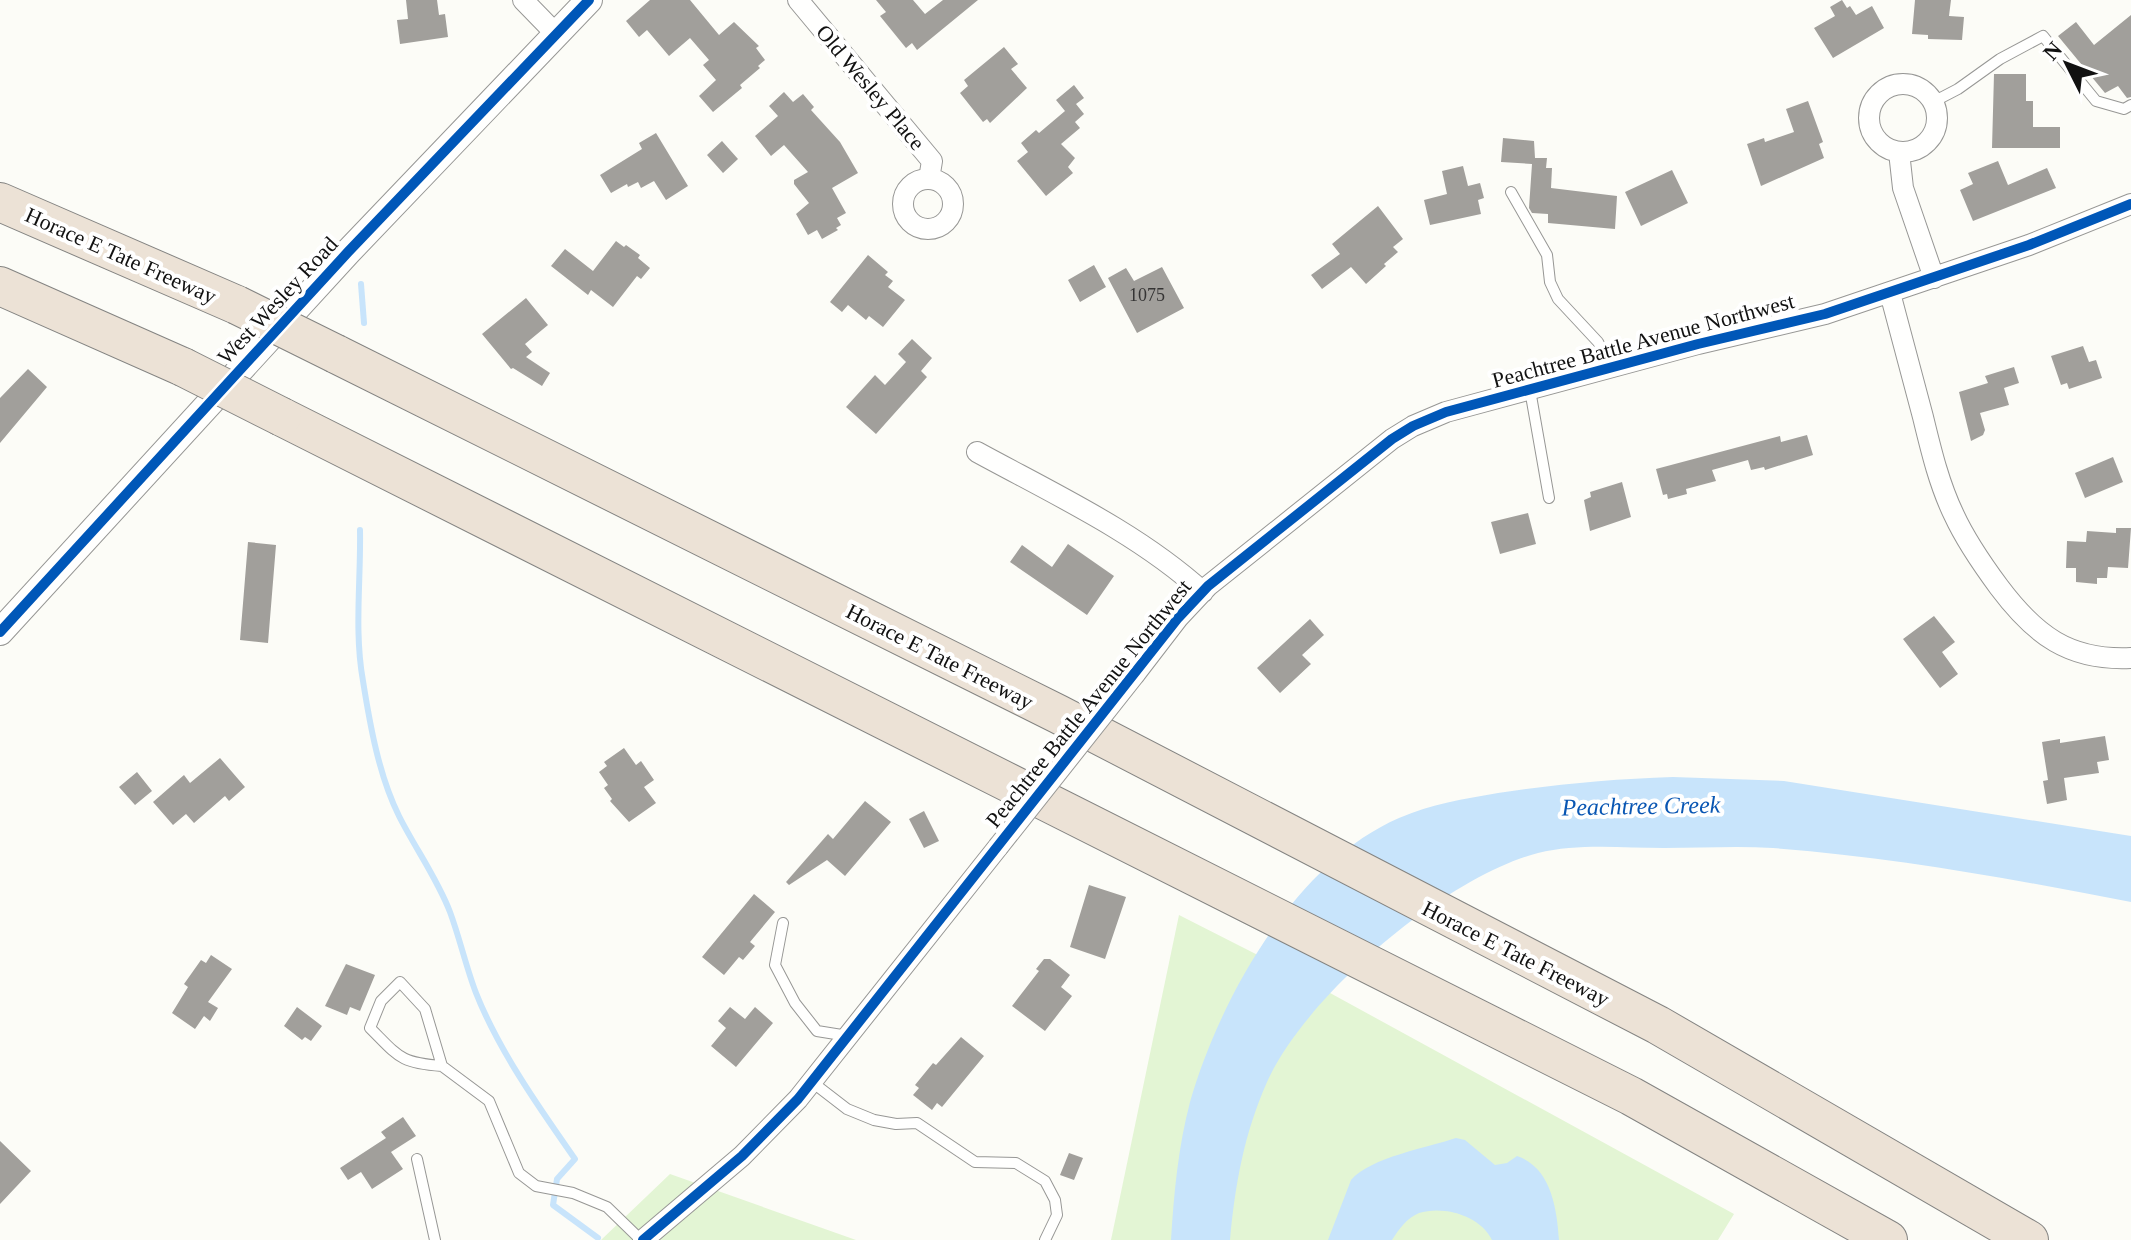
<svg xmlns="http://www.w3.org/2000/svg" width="2131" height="1240" font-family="'Times New Roman',serif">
<rect width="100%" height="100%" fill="#fcfcf7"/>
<!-- green -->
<path fill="#e3f5d4" d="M1179,915l120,61 435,238 -16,26h-607z
M670,1174l186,66h-255z"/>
<!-- water -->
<path fill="#c8e4fb" d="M1673,777l111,4 347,55v66c-118,-23 -238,-45 -358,-54 -36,-2 -73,0 -109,0 -41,0 -86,-5 -126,5 -92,24 -232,142 -271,229 -23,52 -32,103 -37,158h-59c3,-47 7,-92 19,-138 30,-104 105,-239 209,-284 32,-14 65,-19 99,-25 59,-9 116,-14 175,-16z
M1456,1138l9,2 30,25 12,-2 10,-7c34,11 40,53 42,84h-67c-11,-24 -48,-35 -73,-27 -12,5 -20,16 -27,27h-64l23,-60c20,-23 76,-32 105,-42z"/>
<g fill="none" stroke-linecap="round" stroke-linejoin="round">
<!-- stream -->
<path stroke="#c8e4fb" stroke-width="6" d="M361,284l3,39
M360,530c1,50 -6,101 3,151 7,44 16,95 36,135 16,32 38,62 51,96 10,27 16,55 26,81 23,58 64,116 99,166l-18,20 -4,26 45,33"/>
</g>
<!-- building -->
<path fill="#a19f9b" d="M406,0h31l2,15 6,-1 3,23 -48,7 -3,-24 11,-1z
M650,0h40l29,35 15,-13 25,24 -3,2 9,12 -7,6 2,2 -20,17 2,3 -29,24 -14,-16 17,-16 -13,-15 6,-5 -19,-22 -21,18 -22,-26 -8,7 -13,-16z
M876,0h37l12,14 18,-14h35l-61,50 -5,-7 -6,5 -26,-32 6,-4z
M1842,0l5,8 3,-2 6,9 16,-9 12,22 -51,30 -19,-30 21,-12 -5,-9z
M1915,0h36l-2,16 15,1 -2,23 -34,-1v-4l-16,-1z
M2131,15v82l-4,1 -9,-12 -13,7 -47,-57 18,-14 18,23z
M1004,47l14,17 -7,5 16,19 -37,35 -3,-4 -4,3 -23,-29 8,-7 -4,-6z
M1994,74h32v27h7v26h27v21h-68z
M1074,85l10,13 -8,6 8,10 -9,8 5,6 -19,16 14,14 -7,9 5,6 -27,23 -29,-35 11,-9 -7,-9 15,-13 3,3 26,-22 -9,-11z
M784,92l9,10 10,-8 11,13 -3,3 29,32 18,31 -26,15 14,25 -9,5 4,7 -5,3 2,2 -16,9 -5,-9 -9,5 -12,-21 13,-11 -15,-19v-4l14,-8 -24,-27 -13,11 -16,-20 23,-20 -9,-10z
M1808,101l15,41 -4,2 5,14 -63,28 -14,-42 17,-6 1,4 29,-10 -8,-23z
M656,133l32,53 -22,14 -12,-19 -13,7 -3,-6 -10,5 -1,-3 -16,9 -11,-18 42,-26 -3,-6z
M1503,138l31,3 1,17h12l-1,10h6l-1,20 66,8 -2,33 -67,-6v-9l-16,-1 -3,-5 3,-44 -31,-2z
M722,141l16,18 -15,14 -16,-18z
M1998,161l10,24 39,-17 9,20 -83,33 -13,-31 13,-6 -5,-11z
M1463,166l5,20 12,-3 4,15 -6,2 3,14 -51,11 -6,-25 23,-6 -5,-23z
M1672,170l16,33 -47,23 -16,-34z
M1378,206l25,33 -10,8 5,5 -14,12 2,2 -20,18 -15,-17 -29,22 -11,-14 29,-21 -8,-10z
M616,241l8,6 2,-2 14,10 -2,3 12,10 -9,11 -4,-3 -24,31 -22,-17 -3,5 -37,-29 14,-17 28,22z
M868,255l20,17 -3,3 8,6 -5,6 17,13 -22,27 -14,-11 -3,4 -18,-15 -6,7 -12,-10z
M1094,265l12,22 -26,15 -12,-22z
M1162,267l22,41 -47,25 -29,-55 18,-10 8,13z
M526,298l22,27 -23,19 7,8 -6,5 24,16 -8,13 -29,-18 -2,1 -29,-35z
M912,339l20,19 -11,13 6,6 -51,57 -30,-27 29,-32 10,10 21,-23 -8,-8z
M2083,346l6,16 7,-2 6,18 -33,11 -2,-6 -6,2 -10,-29z
M2014,367l5,16 -15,5 5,17 -29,8 5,17 -2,5 -12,6 -12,-49 29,-9 -3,-7z
M28,369l19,18 -47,56v-45z
M1807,435l6,20 -48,15 -1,-3 -13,3 -3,-10 -36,10 4,11 -30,8 1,5 -19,5 -1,-5 -4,1 -7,-26 124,-33 1,6z
M2113,457l10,25 -38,16 -10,-25z
M1622,482l9,35 -41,14 -6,-31 7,-3 -1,-5z
M1528,513l8,31 -36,10 -9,-32z
M2116,528h15l-3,40 -20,-1 -1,11h-10v6l-21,-2v-14h-10l1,-27 19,1 1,-11 29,2z
M248,542l28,3 -8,98 -28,-3z
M1068,544l46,32 -27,39 -77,-53 12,-17 30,22z
M1934,616l21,26 -13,10 16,22 -18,14 -37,-49z
M1310,619l14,16 -22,20 9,9 -31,29 -23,-25z
M2105,736l4,24 -12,2 2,11 -35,5 3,22 -20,4 -4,-23 5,-1 -6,-38 18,-3v4z
M624,748l12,17 5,-4 13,19 -10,7 12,16 -27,19 -19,-21 2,-2 -8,-11 4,-3 -9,-13 8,-6 -3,-4z
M220,758l25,29 -16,14 -4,-5 -31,27 -8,-9 -13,11 -20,-23 31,-27 6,8z
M137,772l15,19 -17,14 -16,-18z
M865,801l26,21 -46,54 -18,-16 -38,25 -3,-3 42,-48 5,5z
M924,811l15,30 -15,7 -15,-29z
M1089,885l37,12 -21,62 -35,-12z
M754,894l21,18 -25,30 5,4 -12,14 -4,-3 -15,18 -22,-18z
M211,955l21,14 -24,33 10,6 -8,13 -6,-5 -9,13 -23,-16 16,-26 -4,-3 17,-24 5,3z
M1044,959h6l20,16 -9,12 11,9 -27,35 -33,-25 27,-35 -3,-2z
M346,964l29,11 -15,36 -10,-4 -3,8 -22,-9z
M297,1007l25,19 -11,15 -6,-4 -3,3 -18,-14z
M730,1007l15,12 10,-12 18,16 -37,44 -25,-21 15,-18 -8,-7z
M961,1037l23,19 -42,51 -5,-4 -5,7 -19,-15 6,-7 -4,-3 18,-22 3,2z
M403,1117l13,19 -25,16 12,17 -31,20 -11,-17 -13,8 -8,-12 46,-30 -5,-6z
M0,1141l31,30 -31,33z
M1069,1153l14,5 -9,22 -14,-5z"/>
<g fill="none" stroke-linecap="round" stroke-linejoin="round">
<!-- service casing -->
<g stroke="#979795" stroke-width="12">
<path id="service" d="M1933,102l25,-13 42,-30 43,-23 53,65 28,8 7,-4
M1511,192l36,63 3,27 8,17 40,43 13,25
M1530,390l19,108
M783,923l-8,42 20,38 22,28 31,5
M442,1066c-42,-3 -43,-9 -72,-38l11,-27 19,-19 25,27 17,57 47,35 30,72 17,13 37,7 34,14 34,33
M812,1082l35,27 27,11 22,4 21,-1 58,39 41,1 29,18 10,19 2,15 -12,25
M417,1159l18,81"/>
</g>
<!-- minor casing -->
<g stroke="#979795" stroke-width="22">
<path id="minor" d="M523,0l34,35
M798,0l134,161 -3,18
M1869 118a34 34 0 1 1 68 0a34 34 0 1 1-68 0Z
M1899,152l4,36 31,90
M903 204a25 25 0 1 1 50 0a25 25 0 1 1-50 0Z
M1890,293c11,41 22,82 33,124 8,33 16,67 31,98 12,26 28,49 45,72 36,48 70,74 132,71
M977,452c77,42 161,81 226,140
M1135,674l43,-56 30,-32 184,-147 21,-13 33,-14 252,-68 127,-30 204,-69 102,-41
M643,1240l99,-84 56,-57 200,-252"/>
</g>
<!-- tertiary casing -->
<g stroke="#979795" stroke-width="28">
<path id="tertiary" d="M0,632l348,-380 241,-252"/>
</g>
<!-- motorway casing -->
<g stroke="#848482" stroke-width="40">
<path id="motorway" d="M0,202l237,103
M0,286l183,81
M336,354l722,360 600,311 371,215
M282,417l1349,679 257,144"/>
</g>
<!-- service -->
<use href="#service" stroke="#fffffe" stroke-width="10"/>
<!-- minor -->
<use href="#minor" stroke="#fffffe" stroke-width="20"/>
<!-- tertiary -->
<use href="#tertiary" stroke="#fffffe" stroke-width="26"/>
<!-- motorway -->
<use href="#motorway" stroke="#ece2d6" stroke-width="38"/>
<!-- minor-bridge casing -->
<g stroke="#979795" stroke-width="22" stroke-linecap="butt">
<path id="minor-bridge" d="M998,847l137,-173"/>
</g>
<!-- motorway-bridge casing -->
<g stroke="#848482" stroke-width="40" stroke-linecap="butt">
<path id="motorway-bridge" d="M237,305l99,49
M183,367l99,50"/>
</g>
<!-- minor-bridge -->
<use href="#minor-bridge" stroke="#fffffe" stroke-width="20"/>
<!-- motorway-bridge -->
<use href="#motorway-bridge" stroke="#ece2d6" stroke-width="38"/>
<!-- cycleway casing -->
<g stroke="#fff" stroke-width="15">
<path id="cycleway" d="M0,632l348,-380 241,-252
M643,1240l99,-84 56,-57 380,-481 30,-32 184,-147 21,-13 33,-14 252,-68 127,-30 204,-69 102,-41"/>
</g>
<!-- cycleway -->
<use href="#cycleway" stroke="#0057b8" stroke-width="10"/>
</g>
<g text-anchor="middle" stroke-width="8" stroke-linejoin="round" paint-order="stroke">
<!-- number labels -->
<g font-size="18" fill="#353434">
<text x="1147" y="301">1075</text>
</g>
<!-- street labels -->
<g font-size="22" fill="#111" stroke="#fff">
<text transform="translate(871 87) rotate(50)" y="8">Old Wesley Place</text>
<text transform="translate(121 255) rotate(24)" y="8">Horace E Tate Freeway</text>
<text transform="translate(277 300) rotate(-47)" y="8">West Wesley Road</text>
<text transform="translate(1643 340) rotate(-15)" y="8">Peachtree Battle Avenue Northwest</text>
<text transform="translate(940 656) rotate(27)" y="8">Horace E Tate Freeway</text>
<text transform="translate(1088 703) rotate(-51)" y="8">Peachtree Battle Avenue Northwest</text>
<text transform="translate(1516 953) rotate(27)" y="8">Horace E Tate Freeway</text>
</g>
<!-- water labels -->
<g font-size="24" font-style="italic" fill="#0956b3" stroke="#fff">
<text transform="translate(1641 806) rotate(-1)" y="8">Peachtree Creek</text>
</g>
</g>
<!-- north arrow -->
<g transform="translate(2067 64) rotate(312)" stroke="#ffffff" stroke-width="6" paint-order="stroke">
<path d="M0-6L14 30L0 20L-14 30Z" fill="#111111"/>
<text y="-12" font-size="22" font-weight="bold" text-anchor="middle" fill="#111111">N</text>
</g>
</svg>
